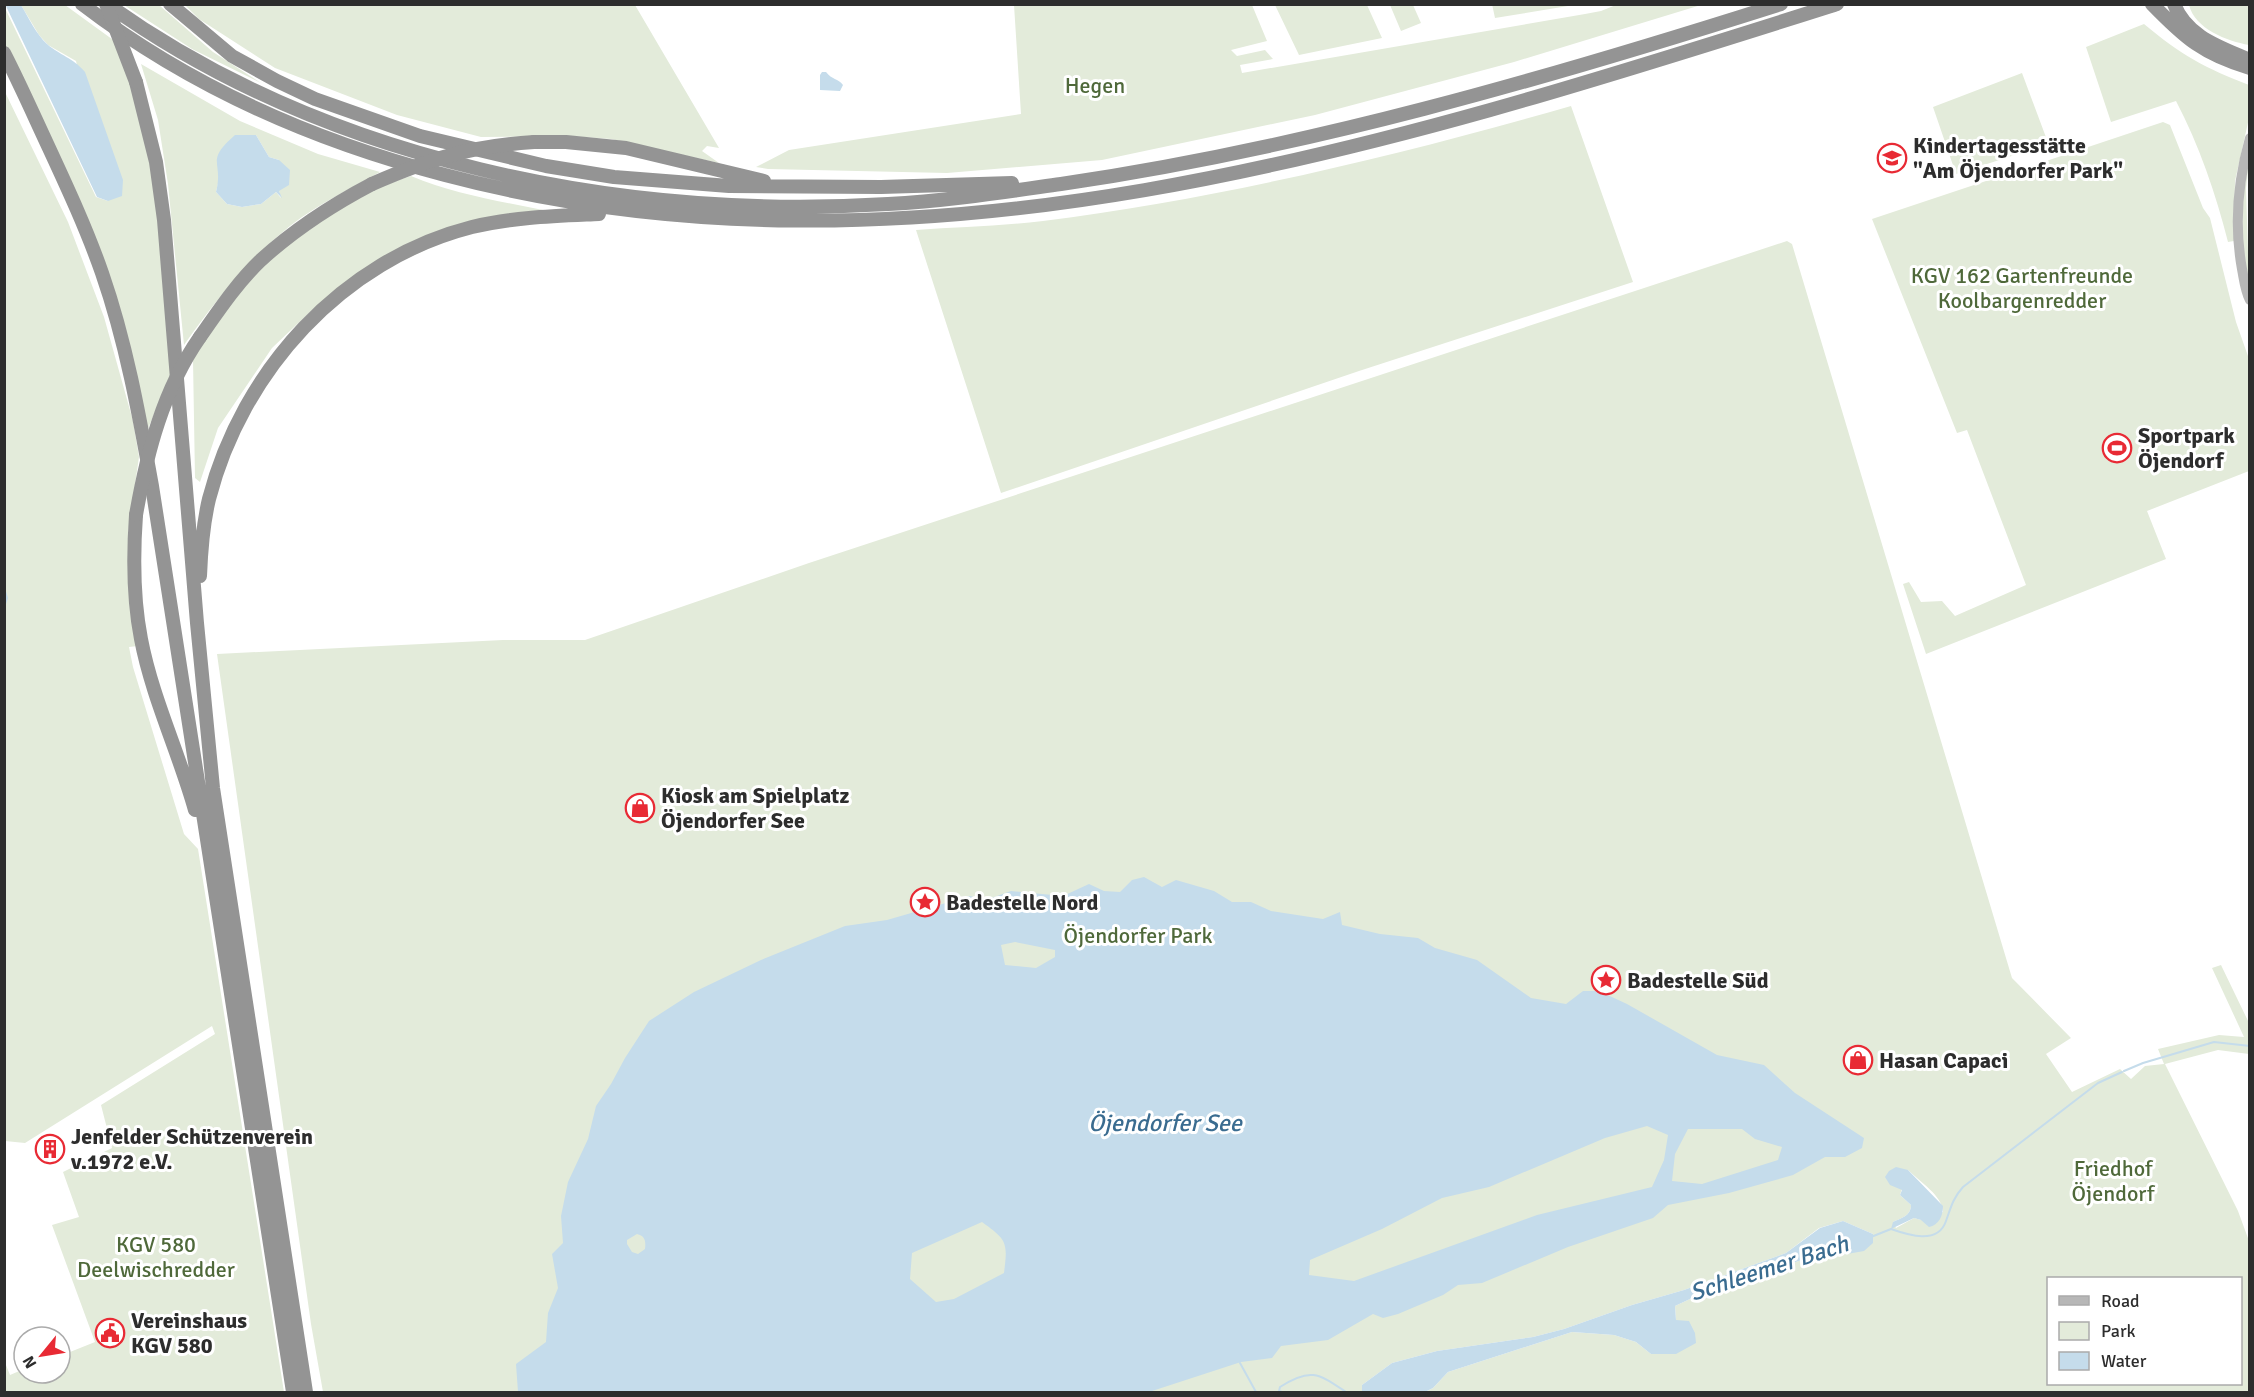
<svg xmlns="http://www.w3.org/2000/svg" width="2254" height="1397" font-family="Signika,sans-serif">
<rect width="100%" height="100%" fill="#fff"/>
<!-- green -->
<path fill="#e3ebda" fill-rule="evenodd" d="M1492,4h82v1l-79,13z
M21,5h44l51,37 17,46 16,68 10,65 12,152 -24,58 -14,-69 -128,-313 -1,-43 92,191 12,4 -32,-140 -28,-16 -9,-10z
M124,5h35l54,47 48,31 -69,-34z
M185,5h450l84,143 -12,-2 -5,5 17,12 -108,-24 -41,-3 -89,1 -84,-22 -122,-47 -76,-49z
M1014,5h238l15,36 -36,9 6,6 28,-6 8,9 -33,6 2,8 343,-59 16,-3 15,-6h85l-187,57 -199,53 -213,45 -155,13 -179,-4 -12,-2 33,-17 232,-36z
M1275,5h92l15,33 -83,17z
M1390,5h23l8,18 -20,8z
M2189,5h60v40c-22,-4 -54,-16 -60,-40z
M2144,24c37,31 61,44 105,61v33l-14,63 -1,60 -6,1c-12,-48 -29,-97 -52,-141l-65,21 -25,-75z
M141,64l99,57 78,33 62,18c-30,17 -62,32 -90,54 -42,34 -75,75 -106,119l-16,-161 -10,-64zM256,135l13,22 10,3v31l2,7 -5,-6 -15,12 -19,3 -15,-3 -11,-12 3,-13z
M2022,73l25,67 -1,5 -90,29 -23,-67z
M5,92l63,130 36,95 29,104 6,36 -11,76 2,66 8,47 -9,1 4,20 51,167 14,15 86,543h-279l-1,-32 6,15 14,-6v4h36v-17l35,-14 -43,-117 27,-8 -16,-45 49,-24 -11,-43 114,-71 -3,-8 -187,117 -20,-2z
M1571,106l62,176 -274,89 -358,122 -85,-263c42,-3 85,-4 127,-9 179,-23 354,-65 528,-115z
M2163,122l7,3 33,83 7,10 26,104 13,37v112l-102,40 19,48 -240,95 -23,-70 6,-2 12,20 21,-1 13,15 71,-31 -59,-155 -10,3 -85,-214z
M2249,162l-3,26 3,98c-9,-40 -9,-84 0,-124z
M411,176c45,19 94,26 142,36l-57,6 -157,71 -27,21 -40,38 -54,80 -18,54 -5,-4 -2,-118 5,-10c14,-20 27,-42 43,-60 43,-52 106,-94 170,-114z
M1787,241l5,3 220,734 59,60 -25,16 26,38 48,-23 11,10 14,-13 19,-2 -6,-15 61,-14 25,2 -32,-69 9,-3 28,58v31l-31,-4 -53,14 73,147 11,30v151h-824l8,-4 15,-16 124,-40 42,3 22,7 15,12 25,-34 -1,-14 15,-7 120,-42 37,-3 26,-20 -30,-13 -24,7 -33,25 -102,37 -52,15 -68,24 -31,8 -96,14 -45,12 -30,22v7h-1039l-12,-68 -94,-670 286,-14h82l224,-77zM1908,1170c11,11 35,26 35,42l-22,8 -7,-2 -18,10 -3,-6c8,-4 18,-6 18,-17l-11,-10zM2048,1278h192v106h-192z"/>
<!-- water -->
<path fill="#c5dceb" fill-rule="evenodd" d="M5,4l16,1c8,13 15,29 26,39 14,12 25,13 38,28l38,108 -1,16 -14,5 -11,-4z
M822,72h4c6,8 12,6 17,13l-3,6 -20,-1v-15z
M235,135h21l13,22 10,3 11,10 -1,15 -10,6 3,7 -6,-6 -15,12 -19,3 -15,-3 -11,-12c8,-31 -12,-30 19,-57z
M1144,877l18,10 14,-7 38,11 18,11h19l20,9 52,8 17,-7 2,13 38,9 38,4 17,10 42,12 54,38 35,6 17,-13h16l28,13 90,51 47,10 31,28 69,45 -2,10 -17,9h-20l-32,18 -64,18 -61,12 -15,13 -85,29 -86,36 -24,2 -15,10 -45,19 -15,4 -10,-4 -45,26 -47,6 -9,12 -31,4 -92,30h-631l-2,-28 30,-22 2,-29 10,-25 -6,-34 11,-11 -2,-27 7,-34 20,-43 8,-33 15,-22 14,-26 24,-37 45,-29 67,-32 84,-34 42,-6 83,-24 16,4 25,-9 52,5 26,-12 15,7 16,1 12,-12zM1015,942l40,8v7l-19,11 -31,-3 -4,-20zM1647,1126l21,9 -4,25 -12,27 -115,28 -183,66 -45,-6 1,-15 72,-31 60,-31 47,-11 116,-49zM1688,1129h54l13,10 27,8 -4,13 -76,24 -30,-3 3,-27zM982,1222c25,18 26,20 22,51l-50,26 -18,3 -26,-23 2,-26zM637,1234c8,2 9,7 8,15l-7,5 -6,-2 -5,-8v-4z
M1896,1167l12,3 35,36c0,10 -4,19 -14,21l-8,-7 -7,-2 -23,11 2,-7c8,-4 18,-6 18,-17l-11,-10 2,-5 -12,-5 -5,-8 4,-6z
M1843,1221l30,13v9l-9,8 -17,3 -37,3 -120,42 -15,7 1,14 13,1 6,12 1,10 -20,11h-25l-15,-12 -22,-7 -42,-3 -124,40 -15,16 -8,4h-63v-7l30,-22 45,-12 96,-14 31,-8 68,-24 52,-15 102,-37 34,-25z"/>
<g fill="none" stroke-linecap="round" stroke-linejoin="round">
<!-- stream -->
<path stroke="#c5dceb" stroke-width="2" d="M4,588l3,10 -3,9
M2124,1071l19,-8 71,-21 36,4
M1871,1237l20,-8c17,6 47,16 55,-8 5,-14 7,-23 17,-34l135,-104 24,-11
M1240,1363l16,29
M1282,1392l-3,-1 1,-4c31,-20 39,-13 66,5"/>
<!-- secondary -->
<path stroke="#b7b7b7" stroke-width="10" d="M2250,138c-12,42 -16,87 -8,131 2,10 3,22 8,31"/>
<!-- motorway -->
<path stroke="#949494" stroke-width="14" d="M82,4c107,82 232,137 363,171 469,124 945,-29 1392,-171
M107,4c221,158 514,216 781,200 58,-3 116,-12 173,-20 246,-36 484,-105 720,-180
M170,4l62,52 45,25 38,18 105,37 126,30 68,11 115,9 152,1 131,-4
M2152,4c33,34 51,50 98,64
M2174,4c13,33 46,43 76,56
M4,53c16,31 30,63 45,95 19,41 38,82 53,125 24,69 37,141 50,213l141,906
M136,82l20,80 8,58 33,403 16,165 93,604
M534,142h32l60,6 138,33
M200,337c19,-27 37,-54 61,-77 34,-31 71,-55 111,-76
M136,515c-3,42 -3,83 5,124 11,58 38,114 54,171
M200,576c1,-26 3,-52 9,-77 33,-128 133,-239 263,-272 42,-10 84,-11 127,-13"/>
<!-- motorway-bridge -->
<path stroke="#949494" stroke-width="14" d="M106,4l30,78
M372,184c57,-25 99,-38 162,-42
M136,515c11,-63 27,-125 64,-178"/>
</g>
<!-- icons -->
<defs>
<g id="school-ring" transform="scale(1.5)"><circle r="9.5" fill="#fff" stroke="#e82a34" stroke-width="1.5"/><path d="M0-5L7-2L0 1L-7-2ZM-4 1L0 2.5L4 1V4Q0 6-4 4Z" fill="#e82a34"/></g>
<g id="stadium-ring" transform="scale(1.5)"><circle r="9.5" fill="#fff" stroke="#e82a34" stroke-width="1.5"/><path d="M0-5a6.5 5 0 1 0 0 10a6.5 5 0 1 0 0-10ZM-3.5-1.8h7v3.6h-7Z" fill="#e82a34"/></g>
<g id="shop-ring" transform="scale(1.5)"><circle r="9.5" fill="#fff" stroke="#e82a34" stroke-width="1.5"/><path d="M-5-2.5h2.3a2.7 3.5 0 0 1 5.4 0H5L5.5 6h-11ZM-1.5-2.5h3a1.5 2.3 0 0 0-3 0Z" fill="#e82a34"/></g>
<g id="sight-ring" transform="scale(1.5)"><circle r="9.5" fill="#fff" stroke="#e82a34" stroke-width="1.5"/><path d="M0-6L1.8-2.2L6-1.7L2.9 1.2L3.7 5.4L0 3.3L-3.7 5.4L-2.9 1.2L-6-1.7L-1.8-2.2Z" fill="#e82a34"/></g>
<g id="building-ring" transform="scale(1.5)"><circle r="9.5" fill="#fff" stroke="#e82a34" stroke-width="1.5"/><path d="M-4-6H4V6H1V3H-1V6H-4ZM-2.5-4.3h1.7v1.8h-1.7ZM.8-4.3h1.7v1.8H.8ZM-2.5-1h1.7V.8h-1.7ZM.8-1h1.7V.8H.8Z" fill="#e82a34"/></g>
<g id="civic-ring" transform="scale(1.5)"><circle r="9.5" fill="#fff" stroke="#e82a34" stroke-width="1.5"/><path d="M-.6-6.5H3V-4.5H.6V-3L4-1V1h2V6H-6V1h2V-1L-.6-3ZM-1.2 2.5V6h2.4V2.5Z" fill="#e82a34"/></g>
</defs>
<g fill-rule="evenodd">
<use href="#school-ring" x="1892" y="158"/>
<use href="#stadium-ring" x="2117" y="448"/>
<use href="#shop-ring" x="640" y="808"/>
<use href="#sight-ring" x="925" y="902"/>
<use href="#sight-ring" x="1606" y="980"/>
<use href="#shop-ring" x="1858" y="1060"/>
<use href="#building-ring" x="50" y="1149"/>
<use href="#civic-ring" x="110" y="1333"/>
</g>
<g text-anchor="middle" stroke-width="6" stroke-linejoin="round" paint-order="stroke">
<!-- park labels -->
<g font-size="22" fill="#4f693a" stroke="#fff">
<text x="1095" y="93">Hegen</text>
<text x="2022" y="283">KGV 162 Gartenfreunde<tspan x="2022" dy="25">Koolbargenredder</tspan></text>
<text x="1138" y="943">Öjendorfer Park</text>
<text x="2113" y="1176">Friedhof<tspan x="2113" dy="25">Öjendorf</tspan></text>
<text x="156" y="1252">KGV 580<tspan x="156" dy="25">Deelwischredder</tspan></text>
</g>
<!-- poi labels -->
<g font-size="22" font-weight="bold" fill="#2d2d2d" stroke="#fff" text-anchor="start">
<text x="1913" y="153">Kindertagesstätte<tspan x="1913" dy="25">"Am Öjendorfer Park"</tspan></text>
<text x="2138" y="443">Sportpark<tspan x="2138" dy="25">Öjendorf</tspan></text>
<text x="661" y="803">Kiosk am Spielplatz<tspan x="661" dy="25">Öjendorfer See</tspan></text>
<text x="946" y="910">Badestelle Nord</text>
<text x="1627" y="988">Badestelle Süd</text>
<text x="1879" y="1068">Hasan Capaci</text>
<text x="71" y="1144">Jenfelder Schützenverein<tspan x="71" dy="25">v.1972 e.V.</tspan></text>
<text x="131" y="1328">Vereinshaus<tspan x="131" dy="25">KGV 580</tspan></text>
</g>
<!-- water labels -->
<g font-size="24" font-style="italic" fill="#3a6c90" stroke="#fff">
<text x="1165" y="1131">Öjendorfer See</text>
<text transform="translate(1769 1268) rotate(-18)" y="8">Schleemer Bach</text>
</g>
</g>
<!-- border -->
<rect width="2254" height="1397" fill="none" stroke="#2d2d2d" stroke-width="12"/>
<!-- legend -->
<rect x="2047" y="1277" width="195" height="108" fill="#ffffff" stroke="#ababab" stroke-width="1.5"/>
<rect x="2059" y="1296" width="30" height="9" fill="#b7b7b7" stroke="#ababab" stroke-width="1.5"/>
<text x="2101" y="1307" font-size="18" fill="#2d2d2d">Road</text>
<rect x="2059" y="1322" width="30" height="18" fill="#e3ebda" stroke="#ababab" stroke-width="1.5"/>
<text x="2101" y="1337" font-size="18" fill="#2d2d2d">Park</text>
<rect x="2059" y="1352" width="30" height="18" fill="#c5dceb" stroke="#ababab" stroke-width="1.5"/>
<text x="2101" y="1367" font-size="18" fill="#2d2d2d">Water</text>
<!-- north arrow -->
<g transform="translate(42 1355) rotate(240)"><circle r="28" fill="#ffffff" stroke="#ababab" stroke-width="1.5"/>
<path d="M0-4.5L10 22L0 15L-10 22Z" fill="#e82a34"/>
<text y="-9" font-size="16" font-weight="bold" text-anchor="middle" fill="#2d2d2d">N</text>
</g>
</svg>
